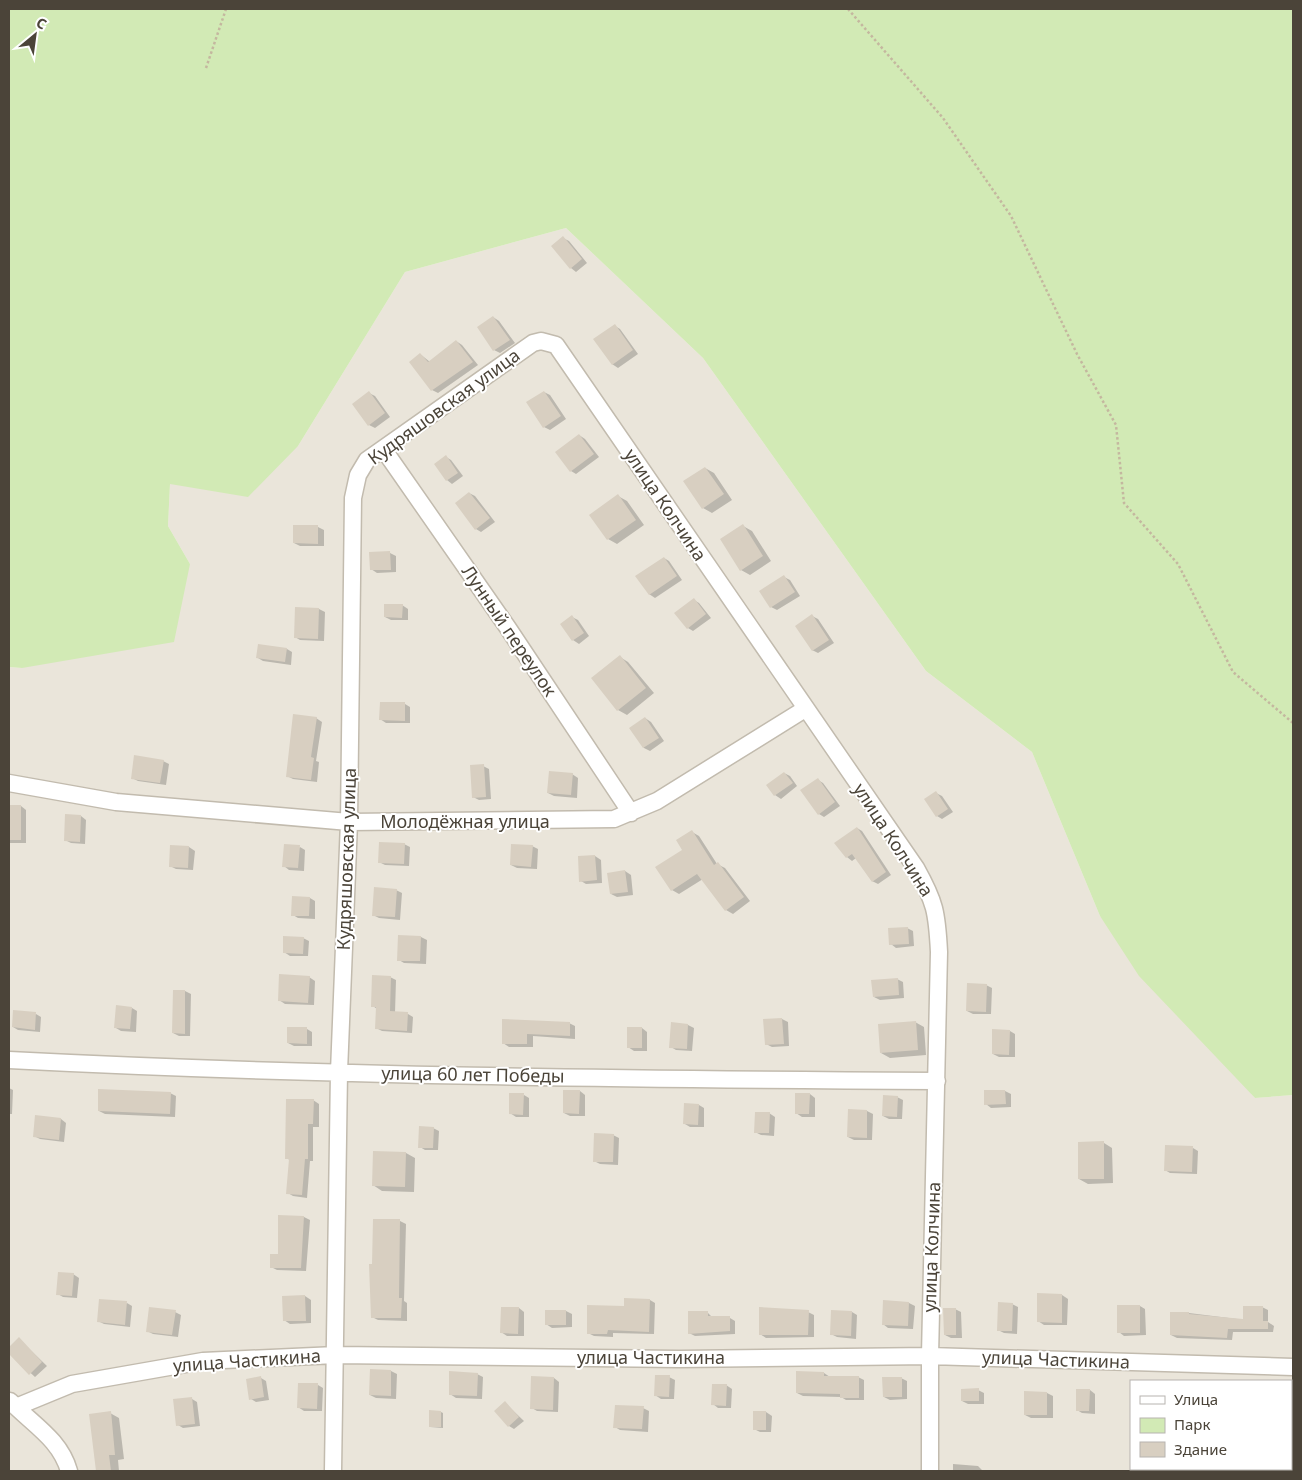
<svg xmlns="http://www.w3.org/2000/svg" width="1302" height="1480" font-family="'Noto Sans',sans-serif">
<rect width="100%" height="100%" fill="#f6f3ec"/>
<!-- residential -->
<path fill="#eae5da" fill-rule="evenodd" d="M566,228l137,130 223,313 106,81 68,164 155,182 38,-3v376h-1284v-804l13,1 168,-104 -22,-38 2,-42 128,-38 107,-174zM1131,1381h160v88h-160z"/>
<!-- green -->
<path fill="#d2eab5" d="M9,9h1284v1086l-38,3 -116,-122 -39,-60 -68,-164 -106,-81 -223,-313 -137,-130 -161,44 -107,174 -50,51 -78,-13 -2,42 22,38 -16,78 -152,26 -13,-1z"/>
<!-- shadow -->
<path fill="#0003" d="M563,238l6,3 18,22 -11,9 -5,-4z
M493,317l6,4 16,22 -15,10 -6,-3z
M615,326l5,3 18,25 -20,14 -6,-4z
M456,341l6,4 16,20 -40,28 -6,-3 -12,-36 10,8z
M544,392l6,3 16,24 -16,11 -6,-3z
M369,393l6,3 15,21 -15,11 -6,-3z
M579,435l6,4 14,18 -23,17 -5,-3z
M446,457l5,3 12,16 -11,8 -5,-4z
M705,468l9,5 18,27 -20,13 -9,-5z
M469,493l6,3 20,26 -14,10 -5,-3z
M618,496l9,5 17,24 -27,19 -9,-5z
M294,526l24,1 6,3v16h-24l-6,-3z
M743,526l9,5 19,30 -21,14 -9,-5z
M390,553l6,3v16l-19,1 -6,-4z
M664,558l5,3 13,19 -27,18 -6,-4z
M784,577l6,3 10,16 -23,14 -6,-3z
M694,600l5,3 12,15 -18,13 -5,-3z
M402,605l6,4v11h-17l-6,-3z
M296,608l23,1 6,3 -1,29 -24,-1 -5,-3z
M812,616l6,3 16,24 -16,10 -6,-3z
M572,617l6,3 11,16 -10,8 -6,-4z
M287,649l5,3 -1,13 -28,-4 -5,-3z
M620,657l8,5 26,31 -27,22 -9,-5z
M405,704l5,3v16h-24l-6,-4z
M316,718l6,4 -6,39 3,1 -2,20 -24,-3 -6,-3z
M645,718l6,4 13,19 -14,10 -6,-3 -13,-20z
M163,761l6,3 -3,21 -28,-4 -6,-3z
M483,766l6,3 2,30 -12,1 -6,-3z
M784,773l6,3 7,10 -16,13 -6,-4 -7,-10z
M572,774l6,4 -1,20 -23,-2 -6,-3z
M818,780l5,3 17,23 -16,11 -5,-3z
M936,793l6,3 11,16 -11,7 -5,-3z
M9,806h12l5,4v33h-17z
M81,816l5,4 -1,24 -14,-1 -6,-3z
M857,828l5,3 29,44 -13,9 -6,-3 -16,-23 -4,3 -5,-4z
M692,832l7,4 18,28 8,4 25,33 -17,13 -7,-4 -23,-31 -24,15 -7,-4 12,-40z
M404,844l6,3 -1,19 -24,-1 -6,-3z
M171,846l18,1 6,4 -2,19 -17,-1 -6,-3z
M532,846l6,3 -1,20 -20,-1 -6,-3z
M300,847l5,3 -1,21 -15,-1 -5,-4z
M595,856l6,4 1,23 -16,1 -5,-3z
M625,871l6,4 2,20 -16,2 -6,-3z
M396,890l6,3 -2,27 -21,-2 -6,-3z
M310,898l5,3v18l-17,-1 -5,-3z
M907,928l6,3 1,15 -18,2 -5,-4z
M400,936l21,1 6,3 -1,24 -22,-1 -5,-3z
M303,938l6,3 -1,15h-18l-6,-4z
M309,977l6,4 -1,24 -29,-1 -6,-4z
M390,977l6,3 -1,33 13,1 5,3 -1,16 -30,-2 -6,-3 1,-19 -4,-3z
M897,979l6,3 1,16 -24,2 -6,-3z
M986,985l6,3 -1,26h-18l-6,-3z
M174,991h11l6,3 -1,42h-11l-6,-3z
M132,1008l5,3 -1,21 -15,-1 -5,-3z
M36,1014l5,3 -1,15 -22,-2 -5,-3z
M782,1019l6,3 1,24 -17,1 -6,-3 -1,-24z
M504,1021l65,2 6,3v13l-42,-3v11h-24l-6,-4z
M915,1022l9,5 2,28 -36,3 -9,-5z
M672,1024l16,1 6,3 -2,23 -16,-1 -5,-3z
M642,1028l5,4v19h-13l-6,-4z
M307,1029l5,3v14h-18l-6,-3z
M1010,1031l5,3v23h-16l-6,-3z
M9,1088l4,2 -1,24h-3z
M580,1091l5,4v21h-15l-6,-3z
M985,1091h20l6,3v13l-20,1 -5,-4z
M170,1093l6,3 -1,21 -70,-3 -6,-3z
M810,1094l5,4v19h-13l-6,-4z
M524,1095l5,3v19h-13l-6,-4z
M897,1097l6,3 -1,19h-13l-6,-3z
M313,1100l6,4v23h-6v34h-3l-3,37 -14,-2 -5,-3 2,-33 -4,-2z
M699,1105l5,3v19h-14l-5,-3z
M849,1110l18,1 6,3 -1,26h-18l-6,-3z
M769,1113l6,4 -1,19 -13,-1 -6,-3z
M36,1117l25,2 5,4 -2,19 -24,-3 -6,-3z
M433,1128l6,3 -1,19h-13l-5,-3z
M613,1135l6,3 -1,27 -18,-1 -6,-3z
M1104,1143l8,5 1,35 -25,1 -9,-5z
M1193,1148l5,3 -1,23 -27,-1 -5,-3z
M374,1153h32l9,5 -1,34 -32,-1 -9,-6z
M280,1216l24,1 6,3 -4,51 -29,-1 -6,-3 8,-12z
M400,1221l6,3 -2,77 3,2v18l-29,-1 -6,-3z
M73,1274l6,4 -2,20 -14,-1 -5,-3z
M1062,1295l6,4 -1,26h-23l-6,-4z
M305,1296l6,4v23l-21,1 -6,-4z
M650,1300l5,3 -1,31 -41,-1v4l-19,-1 -6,-3 37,-26z
M127,1303l5,3 -2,21 -26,-3 -6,-3z
M909,1303l6,3 -2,23 -25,-1 -5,-4z
M1012,1304l6,3 -1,27 -13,-1 -6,-3z
M1140,1306l5,3 1,26 -22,1 -5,-4z
M1262,1307l6,3v12l6,4 -1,6h-40l-1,8 -55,-2 -6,-3v-21l18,-1 56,7z
M519,1308l5,4v24h-17l-6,-4z
M955,1309l6,3 1,26h-11l-6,-3z
M546,1311h20l6,3v13l-20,1 -6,-4z
M175,1312l6,3 -3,22 -25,-3 -6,-3z
M808,1312l6,3v22l-48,1 -6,-4z
M852,1312l5,3 -1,24 -19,-2 -6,-3z
M708,1313l5,5h17l5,3v13l-40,2 -6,-3z
M19,1339l28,27 -12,11 -26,-24v-4z
M371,1370l20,1 6,3 -1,25 -20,-1 -6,-3z
M824,1373l6,4h28l6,3v20h-18l-5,-3 -38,-1 -6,-3z
M477,1374l6,3 -1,22 -26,-1 -6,-4z
M669,1377l6,3 -1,19h-13l-6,-4z
M261,1378l5,3 3,19 -13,2 -5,-3z
M554,1378l5,4 -1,30 -21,-1 -5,-3z
M901,1378l6,3v18l-17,1 -6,-3z
M318,1385l5,3 -1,23h-18l-6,-4z
M726,1385l6,4 -1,19h-13l-5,-4z
M978,1390l6,3v11h-16l-6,-3z
M1090,1390l5,4v20l-13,-1 -5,-3z
M1047,1393l6,3v22h-22l-6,-3z
M192,1399l5,3 3,24 -17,2 -5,-3z
M505,1403l19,18 -10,8 -5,-3z
M643,1408l6,3 -1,21 -28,-2 -5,-3z
M441,1412l2,1v15l-13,-1z
M754,1412h12l6,4 -1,16h-11l-6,-3z
M110,1413l9,5 5,41 -6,1 1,11h-22l-6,-56z
M953,1464l25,2 5,5h-30z"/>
<!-- building -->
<path fill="#d8cfc1" d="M563,236l19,23 -12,10 -19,-23z
M493,316l17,24 -17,11 -16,-24z
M615,324l18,26 -21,15 -19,-26z
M456,340l17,22 -42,29 -22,-29 11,-9 8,9z
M369,391l16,22 -17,13 -16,-22z
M544,391l17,25 -18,12 -17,-26z
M579,434l15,20 -24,18 -15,-20z
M446,455l12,18 -12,8 -12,-17z
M705,467l19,27 -22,15 -19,-28z
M469,492l21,26 -15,12 -20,-27z
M618,494l18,26 -29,20 -18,-25z
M743,524l20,32 -23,15 -20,-32z
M293,525h25v19l-25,-1z
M390,551l1,19h-21l-1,-18z
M664,557l13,19 -28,19 -14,-19z
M784,575l11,17 -25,16 -11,-17z
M694,598l12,16 -19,15 -13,-16z
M384,604h19l-1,14 -18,-1z
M295,607l24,1 -1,31 -24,-1z
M812,614l17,26 -17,11 -17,-25z
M572,615l12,18 -12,8 -12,-17z
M258,644l29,4 -2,14 -29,-4z
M620,655l26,33 -29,23 -26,-33z
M380,702h25v19l-26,-1z
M293,714l24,3 -6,40 3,1 -3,22 -25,-3z
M645,717l14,21 -16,10 -14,-20z
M134,755l30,5 -4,23 -29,-4z
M484,764l2,33 -14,1 -2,-33z
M549,771l24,2 -2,22 -24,-2z
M784,772l9,11 -19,13 -8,-11z
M818,778l17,24 -17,13 -18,-25z
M936,791l12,18 -12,8 -12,-18z
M9,805h12v35h-12z
M65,814l16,1 -1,27 -16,-1z
M857,827l29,45 -14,10 -20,-28 -6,4 -12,-15z
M692,830l22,35 4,-3 26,35 -19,14 -28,-37 -26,17 -16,-24 27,-17 -6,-10z
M379,842l26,1 -1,21 -26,-1z
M284,844l16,1 -2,23 -16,-1z
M511,844l22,1 -2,22 -21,-2z
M170,845l19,1 -1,22 -19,-1z
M595,855l2,25 -18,2 -1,-26z
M625,870l3,22 -18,2 -3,-21z
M374,887l23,2 -2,28 -23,-1z
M292,896l18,1 -1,19h-18z
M908,927l1,17 -20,1 -1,-17z
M398,935l23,1 -1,25h-23z
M283,936l21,1 -1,17 -20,-1z
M279,974l31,2 -2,27 -30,-2z
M372,975l19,1 -1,35 18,1 -1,19 -32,-2 1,-22h-5z
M898,978l1,17 -26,2 -2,-17z
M967,983l20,1 -1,28 -20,-1z
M173,990h12v44l-13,-1z
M116,1005l16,2 -2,22 -16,-1z
M13,1010l23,2 -1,18 -23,-3z
M782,1018l2,26 -19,1 -2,-26z
M502,1019l68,3v14l-43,-2v10h-25z
M916,1021l2,29 -38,3 -2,-29z
M671,1022l17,2 -1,25 -18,-1z
M287,1027h20v17l-20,-1z
M627,1027h15v21h-15z
M992,1029l18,1 -1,25 -17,-1z
M98,1089l73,3 -1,22 -72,-3z
M563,1090h17l-1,24 -16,-1z
M984,1090h21l1,14 -22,1z
M509,1093h15l-1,22 -14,-1z
M795,1093h15l-1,21h-14z
M883,1095l15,1 -1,21 -15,-1z
M286,1099h28l-1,25h-5v35h-3l-3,36 -16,-1 3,-35h-4z
M684,1103l15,1 -1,21 -15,-1z
M848,1109l19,1v28l-20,-1z
M755,1112h15l-1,21h-15z
M35,1115l26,3 -2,22 -26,-3z
M419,1126l15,1 -1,21h-15z
M594,1133l20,1 -1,28h-20z
M1104,1141v38h-26v-37z
M1165,1145l28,1 -1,26 -28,-1z
M373,1151l33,1 -1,35 -33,-1z
M278,1215l26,1 -3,52h-31v-14h8z
M373,1219h27l-1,79h3l-1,20h-30l-2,-54h3z
M58,1272l16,1 -2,23 -16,-1z
M1037,1293l25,1v29l-25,-1z
M305,1295l1,26h-23l-1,-25z
M624,1298l26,1 -1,33 -41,-2 -1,4h-20v-29l37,1z
M99,1299l28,2 -2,24 -28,-3z
M883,1300l26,2 -1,24 -26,-1z
M998,1302l15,1 -1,28h-15z
M1117,1305h23v28h-23z
M1243,1306h20v15h5v8h-40l-1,9 -57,-3v-23h19v2l54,5z
M149,1307l27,3 -4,25 -26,-3z
M501,1307h18l-1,27 -18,-1z
M759,1307l50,3 -1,25h-49z
M943,1308h13v27h-12z
M545,1310h21v15h-21z
M831,1310l21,1 -1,25 -21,-1z
M688,1311h20v5h22v15l-42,3z
M19,1337l23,25 -13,13 -20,-21v-7z
M370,1369l21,1v26l-22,-1z
M449,1371l29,2 -1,23 -28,-1z
M796,1371l28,1v4h35v22h-19v-4l-44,-1z
M655,1375h15l-1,22 -15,-1z
M261,1376l3,21 -15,3 -3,-21z
M531,1376l23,1 -1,33 -23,-1z
M882,1377h20v20h-19z
M298,1383h20l-1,26 -20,-1z
M712,1384h15l-1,22 -15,-1z
M979,1388v13h-18v-12z
M1076,1389h14l-1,22h-13z
M1024,1391l23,1v23h-23z
M192,1397l3,27 -19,2 -3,-27z
M505,1401l14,16 -11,10 -14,-16z
M615,1405l29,1 -2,23 -29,-1z
M429,1410l12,1v16h-12z
M111,1411l4,44h-6l2,16h-15l-7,-57z
M753,1411h13v19h-13z"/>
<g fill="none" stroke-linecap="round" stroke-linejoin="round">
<!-- street casing -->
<g stroke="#c2bbae" stroke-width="19">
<path id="street" d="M384,450l124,178 123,185
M9,783l107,19 233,20 265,-3 43,-18 148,-92
M9,1060c309,16 619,19 928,21
M10,1401c22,23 50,38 59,70
M16,1407l56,-23 131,-23 133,-6 343,4 251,-3 363,11
M333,1471l6,-399 10,-250 4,-324 5,-23 9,-15 166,-117 8,-2 15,4 360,523c19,34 21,44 23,84l-9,404v115"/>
</g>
<!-- path -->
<path stroke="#c4b79f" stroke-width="2.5" stroke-dasharray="2.5 2.5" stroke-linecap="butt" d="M848,9l95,109 68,98 66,138 39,71 8,78 54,61 55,108 60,51
M206,68l20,-59"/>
<!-- street -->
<use href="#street" stroke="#fff" stroke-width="16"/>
</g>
<g text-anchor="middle" stroke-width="4" stroke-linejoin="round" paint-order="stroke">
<!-- street labels -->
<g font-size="18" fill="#4b4439" stroke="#fff">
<text transform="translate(444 407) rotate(-36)" y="6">Кудряшовская улица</text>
<text transform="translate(665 505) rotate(56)" y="6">улица Колчина</text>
<text transform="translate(509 631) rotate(56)" y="6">Лунный переулок</text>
<text x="465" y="828">Молодёжная улица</text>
<text transform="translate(893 840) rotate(57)" y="6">улица Колчина</text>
<text transform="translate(347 859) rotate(-88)" y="6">Кудряшовская улица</text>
<text transform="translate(473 1075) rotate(1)" y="6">улица 60 лет Победы</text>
<text transform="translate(932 1247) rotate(-88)" y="6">улица Колчина</text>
<text x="651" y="1364">улица Частикина</text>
<text transform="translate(1056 1360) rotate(2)" y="6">улица Частикина</text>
<text transform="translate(247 1361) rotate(-4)" y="6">улица Частикина</text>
</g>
</g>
<!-- border -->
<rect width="1302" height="1480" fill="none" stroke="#4b4439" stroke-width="20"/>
<!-- legend -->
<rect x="1130" y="1380" width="162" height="90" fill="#ffffff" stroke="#b7b4b0"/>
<rect x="1140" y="1396" width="25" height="8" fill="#ffffff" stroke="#b7b4b0"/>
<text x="1174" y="1405" font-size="15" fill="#4b4439">Улица</text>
<rect x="1140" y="1418" width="25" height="15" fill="#d2eab5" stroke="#b7b4b0"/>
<text x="1174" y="1430" font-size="15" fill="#4b4439">Парк</text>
<rect x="1140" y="1442" width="25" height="15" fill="#d8cfc1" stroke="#b7b4b0"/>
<text x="1174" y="1455" font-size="15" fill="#4b4439">Здание</text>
<!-- north arrow -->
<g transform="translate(35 35) rotate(29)" stroke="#ffffff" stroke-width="4" paint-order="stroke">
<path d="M0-4L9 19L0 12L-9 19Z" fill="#4b4439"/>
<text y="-8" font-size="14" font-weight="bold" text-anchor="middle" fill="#4b4439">С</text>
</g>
</svg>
